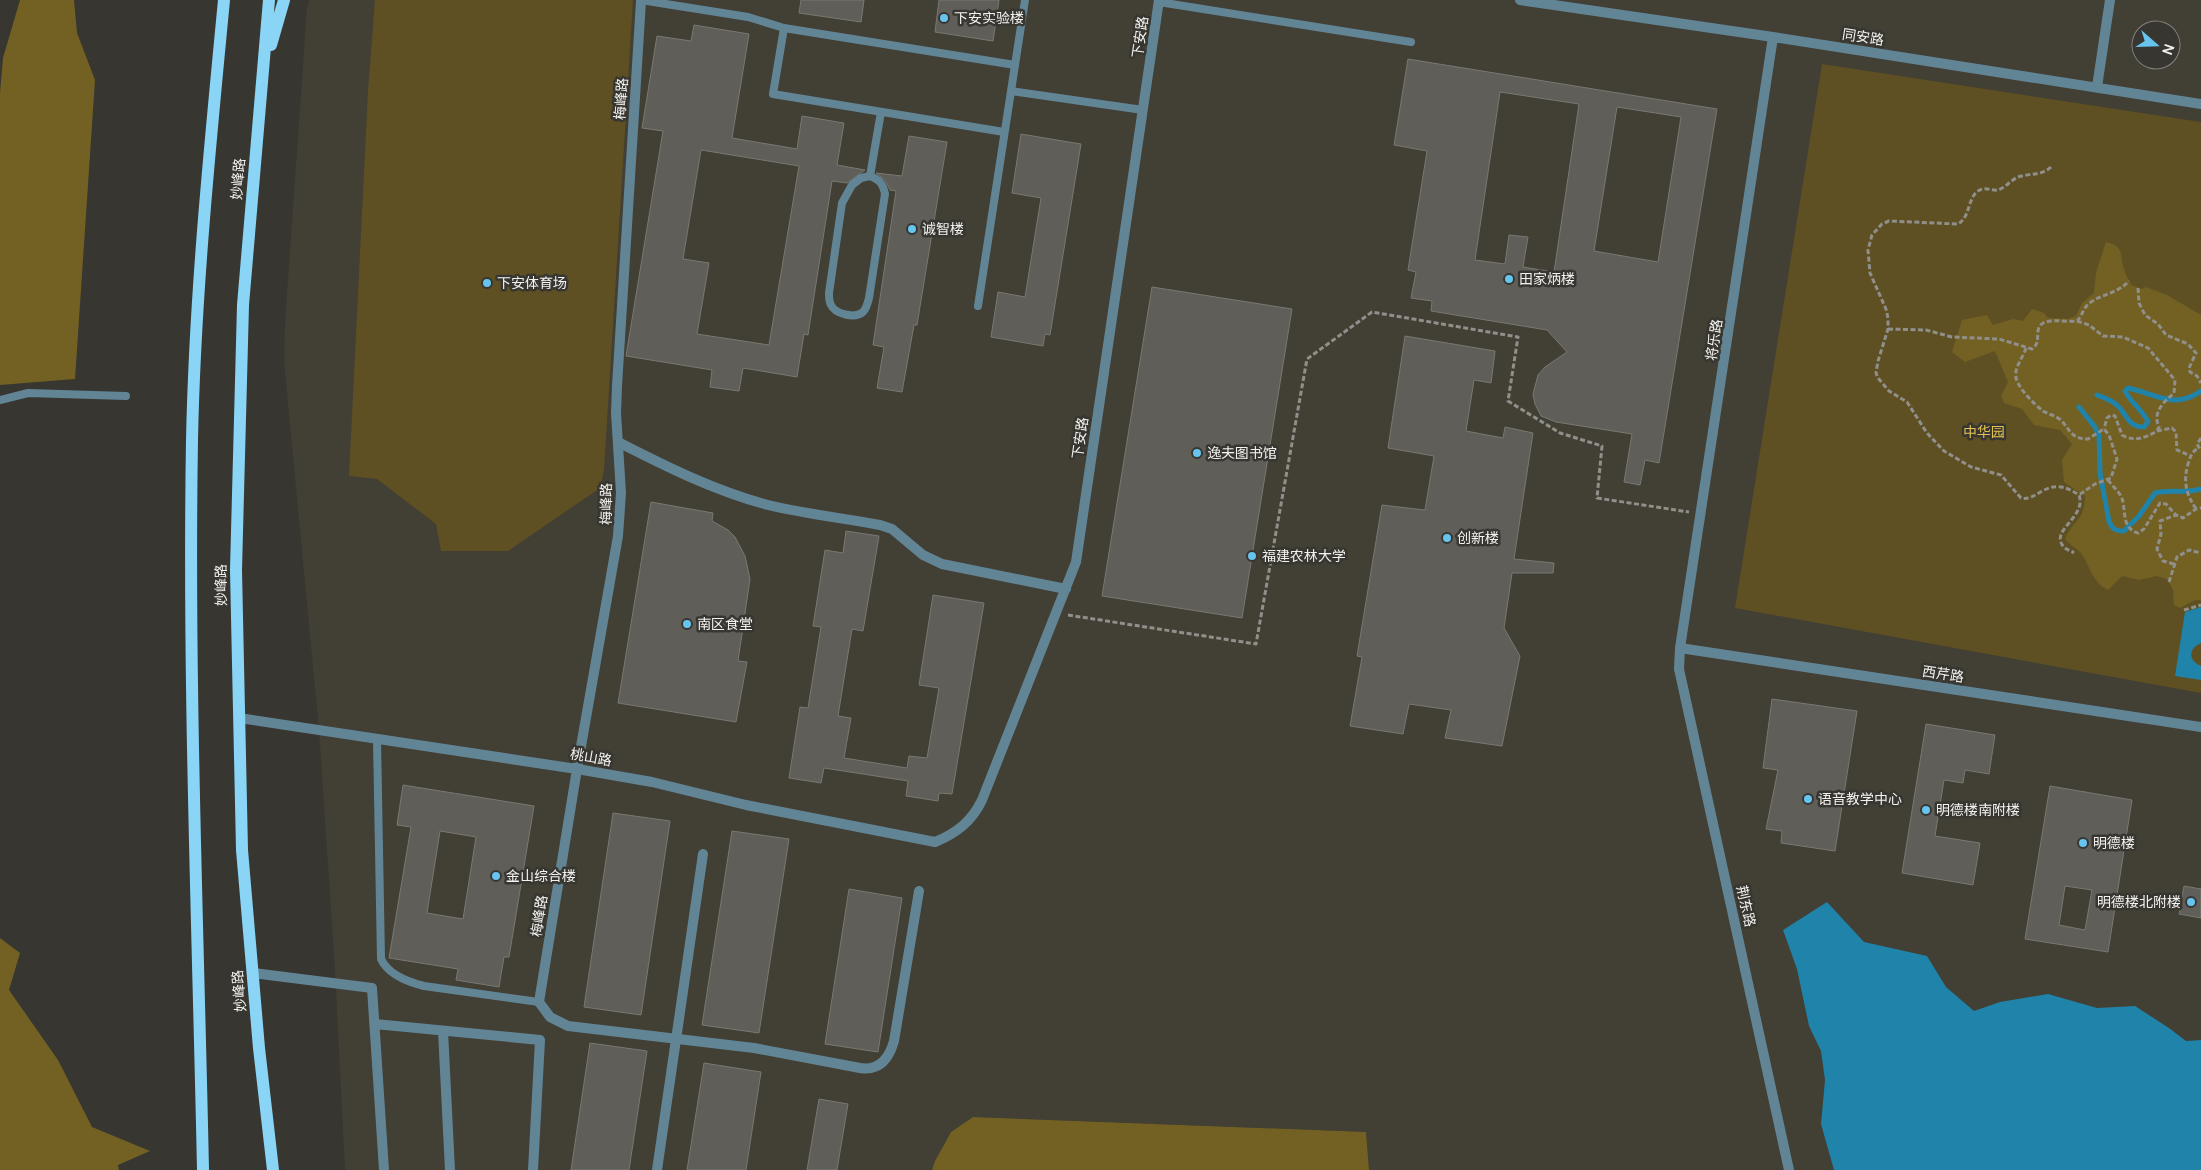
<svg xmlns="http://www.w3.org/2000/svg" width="2201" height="1170" font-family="Manrope,'Noto Sans SC',sans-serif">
<rect width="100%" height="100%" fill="#373631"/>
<!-- built -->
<path fill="#423f34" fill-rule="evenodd" d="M310,0h1891v1170h-832l-3,-38 -393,-15 -22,15 -16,29 -3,9h-587l-10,-200 -16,-240 -35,-369 1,-38 22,-316zM2141,30h30v30h-30z"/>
<!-- green -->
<path fill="#5e5023" d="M375,0h258l-29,470 -4,18 -92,63h-67l-5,-27 -59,-45 -28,-3 19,-385z
M1822,64l379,58v571l-466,-85z"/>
<!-- forest -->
<path fill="#736123" d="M20,0h54l3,33 18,47 -20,299 -75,6v-292l3,-35z
M2106,242c17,4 14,10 17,24 2,7 5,13 8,19l11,4 4,-2 21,8 34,20v285h-6l-15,8 -6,-3 -1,-15 -6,-11 -10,-3 -18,4 -17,-4 -14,14c-17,-8 -18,-26 -28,-38 -5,-5 -10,-7 -15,-13 9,-21 19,-16 20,-43l-21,-14 -2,-22 10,-16 -12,-14 -26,-5 -12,-16 -18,-6 -3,-7 7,-14 -13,-31 -30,11 -13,-10 10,-32 25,-5 6,10 20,-6 10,2 9,-12 12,4 4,5 20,1 8,-3 6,-13 12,-10 2,-20z
M0,938l20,15 -11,37 49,70 34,67 58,24 -32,14 1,5h-119z
M973,1117l393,15 3,38h-437l3,-9 16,-29z"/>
<!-- water -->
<path fill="#2083a9" d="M2201,607v36c-13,6 -13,17 0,23v14l-26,-4 10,-64z
M1827,902l37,40 63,14 19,31 28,24 26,-9 48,-8 49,14 38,-2 34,22 17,13 15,-1v130h-367l-13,-46 4,-44 -4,-29 -12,-25 -12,-57 -14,-39z"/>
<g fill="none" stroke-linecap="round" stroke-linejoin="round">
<!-- stream -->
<path stroke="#2083a9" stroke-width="5" d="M2097,395c8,3 15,5 21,11 10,10 10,21 26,21l4,-5c-5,-12 -17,-19 -23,-31l3,-3c28,6 46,22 73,3
M2079,407l16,20 4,9 1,37 9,48c3,8 6,10 15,10l15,-15 16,-23c15,-4 30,1 46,-4"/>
</g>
<!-- building -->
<path fill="#605e59" stroke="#797872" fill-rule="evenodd" d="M801,0h63l-3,22 -62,-9z
M939,0h60l-6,41 -58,-9z
M694,25l55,9 -17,104 65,11 5,-33 42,7 -7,42 28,5 -18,13 -15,-2 -24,154 -4,-1 -7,43 -54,-9 -4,23 -29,-4 2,-17 -86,-14 37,-225 -21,-3 15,-92 34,5zM701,150l98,16 -30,179 -72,-11 12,-71 -26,-4z
M1408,59l309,50 -58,354 -14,-3 -5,25 -16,-3 8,-48 -76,-12 -15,-6 -6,-12 -2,-10 5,-19 7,-8 22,-15 -20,-22 -116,-19 1,-10 -21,-3 5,-26 -8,-2 19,-119 -33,-6zM1500,92l79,12 -25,168 -31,-5 5,-30 -19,-2 -4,29 -30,-4zM1617,107l64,10 -23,145 -64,-11z
M1021,134l60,10 -31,191 -5,-1 -2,12 -52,-9 7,-45 27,5 16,-99 -29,-5z
M909,136l38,6 -30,183h-3l-12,67 -25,-4 7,-41 -11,-2 23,-154 -6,-1 -5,-10 -9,-7 26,3z
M1152,287l140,22 -50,309 -140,-22z
M1405,336l90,15 -4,32 -17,-3 -8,51 37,7 2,-11 28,6 -19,126 40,4 -1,10h-41l-8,55 16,28 -18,90 -57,-8 6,-28 -42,-6 -6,30 -53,-8 12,-69 -5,-1 25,-151 43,5 9,-54 -46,-8z
M651,502l62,11 -1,8 16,9 7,7 10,19 5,23 -12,82 9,1 -11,60 -118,-19z
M846,531l33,5 -16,95 -11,-2 -14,87 13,2 -7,40 63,10 2,-12 18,2 12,-70 -20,-3 14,-90 51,8 -32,191 -13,-1 -1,8 -32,-5 2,-15 -84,-13 -3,15 -32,-5 11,-71 8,1 13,-81 -8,-1 12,-76 18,3z
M1772,699l85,12 -22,140 -54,-8 1,-12 -16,-2 12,-59 -15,-2z
M1926,724l69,11 -6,39 -24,-4 -2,13 -19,-3 -9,56 45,7 -7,42 -71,-12z
M403,785l131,21 -25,151h-5l-5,30 -43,-7 2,-11 -69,-11 22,-131 -14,-2zM440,831l36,6 -13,82 -36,-6z
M2050,786l82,14 -24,152 -83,-13zM2065,886l27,4 -7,40 -26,-5z
M613,813l57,8 -29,194 -57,-8z
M732,831l57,8 -30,194 -57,-8z
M2184,886l17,3v29l-22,-4z
M849,889l53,9 -24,154 -53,-8z
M590,1043l57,8 -18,119h-58z
M704,1063l57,9 -15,98h-59z
M819,1099l29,5 -11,66h-30z"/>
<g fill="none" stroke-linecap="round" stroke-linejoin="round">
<!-- path -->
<path stroke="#908f8b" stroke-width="3" stroke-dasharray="5 2.5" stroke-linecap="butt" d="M2051,167c-10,9 -21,6 -33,10 -7,3 -13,11 -20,13 -7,1 -13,-4 -20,1 -11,8 -7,25 -20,33l-69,-3 -7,3 -10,11 -4,15 2,23 16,36 2,9v11l-10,32 -2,12 2,5 11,13 18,11 20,31 17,18 27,16 30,8 20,23c18,4 26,-25 58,-3 8,22 -29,35 -16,51 3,4 7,4 11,7
M2138,288l1,15 6,12 13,9 8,11 22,9 8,9 -7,15 1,4 7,4 4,7
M2077,321l12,4 14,11 20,1 25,11 27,32 -1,13c-10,9 -22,19 -15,34l-2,4c-12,7 -23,11 -35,4l-7,-19 -4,-1 -4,3 -3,11
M1888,329l38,1 26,7 47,2 33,10c7,-5 5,-10 6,-18 2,-16 28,-8 39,-10 6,-6 6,-14 14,-19 12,-8 27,-9 38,-21
M2026,348c-3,10 -12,19 -10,30 3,11 18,26 27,33 5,3 10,4 15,7 12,8 10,21 30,21l16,-10 5,6 8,24 -6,19 -16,6 -16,11
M2157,431l15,-3 4,4 1,18 14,6
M2201,438l-4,6 4,7
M2108,480c4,5 9,10 13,16 6,12 -1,32 17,37l6,-4 16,-26 6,1 10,11 7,3 13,-9 5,-1
M2196,509c-10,-15 -13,-28 -8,-45 2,-7 4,-12 10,-16
M2174,564l-11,-3 -6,-12 4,-15 -1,-13 16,-6
M2169,582l8,-25 12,-7 12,3
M2184,610l17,-5
M1068,615l188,29 51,-285 65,-47 146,25 -10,64 52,32 42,13 -5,52 92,14"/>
<!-- lane -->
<path stroke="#628596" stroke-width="8" d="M641,0l107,17 36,11 231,37
M1159,2l252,40
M784,28l-11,66 231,38
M1011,91l132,19
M870,176c10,4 13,8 15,18l-16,104c-1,4 -3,11 -6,14 -8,7 -28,2 -32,-7 -2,-3 -2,-8 -2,-12l13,-90 10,-18 9,-7z
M870,176l11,-64
M978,306l47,-306
M0,400l28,-7 98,3
M377,740l4,219c7,15 27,23 43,27l115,16"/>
<!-- street -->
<path stroke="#628596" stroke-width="10" d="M1520,0l253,37 428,67
M641,1l-24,385 -1,27 5,80 -3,43 -41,233 -38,233 11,15 18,9 186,22 106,20c19,3 29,-9 34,-27l25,-150
M1773,37l-93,611 -1,21 110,501
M2097,87l13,-87
M618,442c49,25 97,49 150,63 37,9 75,13 112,20l12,4 31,26 19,9 124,25
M1680,648l521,79
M239,718l338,51 75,13 94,23 189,37c22,-9 37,-21 47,-42l94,-238 83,-562
M253,973l119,15 12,182
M375,1024l165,16 -7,130
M443,1031l7,139
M657,1170l46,-316"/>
<!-- primary -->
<path stroke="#8ad4f6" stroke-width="12" d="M269,0l-26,305 -7,265 6,280 17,198 14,122
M271,45l13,-45
M203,1170c-5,-243 -15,-487 -11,-730 3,-147 18,-293 32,-440"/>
</g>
<!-- markers -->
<g fill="#66c4ef" stroke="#373631" stroke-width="2">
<circle cx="944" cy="18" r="5"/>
<circle cx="912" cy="229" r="5"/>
<circle cx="1509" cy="279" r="5"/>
<circle cx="487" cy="283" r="5"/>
<circle cx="1197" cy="453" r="5"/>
<circle cx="1447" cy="538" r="5"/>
<circle cx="1252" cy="556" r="5"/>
<circle cx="687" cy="624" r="5"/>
<circle cx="1808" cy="799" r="5"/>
<circle cx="1926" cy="810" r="5"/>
<circle cx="2083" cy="843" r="5"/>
<circle cx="496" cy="876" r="5"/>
<circle cx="2191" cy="902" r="5"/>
</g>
<g text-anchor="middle" stroke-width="5" stroke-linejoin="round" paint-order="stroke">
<!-- poi labels -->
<g font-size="14" fill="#f3f2ef" stroke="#373631" text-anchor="start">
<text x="954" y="23">下安实验楼</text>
<text x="922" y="234">诚智楼</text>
<text x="1519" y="284">田家炳楼</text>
<text x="497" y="288">下安体育场</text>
<text x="1207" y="458">逸夫图书馆</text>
<text x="1457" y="543">创新楼</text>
<text x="1262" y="561">福建农林大学</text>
<text x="697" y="629">南区食堂</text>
<text x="1818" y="804">语音教学中心</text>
<text x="1936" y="815">明德楼南附楼</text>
<text x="2093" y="848">明德楼</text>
<text x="506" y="881">金山综合楼</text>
<text x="2181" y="907" text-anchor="end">明德楼北附楼</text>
</g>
<!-- street labels -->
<g font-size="14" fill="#f3f2ef" stroke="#373631">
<text transform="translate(1140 37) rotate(-82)" y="5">下安路</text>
<text transform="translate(1863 37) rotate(9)" y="5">同安路</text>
<text transform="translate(621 99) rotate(-86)" y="5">梅峰路</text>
<text transform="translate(238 179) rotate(-85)" y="5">妙峰路</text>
<text transform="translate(1714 340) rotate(-81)" y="5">将乐路</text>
<text transform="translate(1080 438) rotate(-82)" y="5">下安路</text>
<text transform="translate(606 504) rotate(-89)" y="5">梅峰路</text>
<text transform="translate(221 585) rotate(-91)" y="5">妙峰路</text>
<text transform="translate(1943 674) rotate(9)" y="5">西芹路</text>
<text transform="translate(591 757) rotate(10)" y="5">桃山路</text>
<text transform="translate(1746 906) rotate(77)" y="5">荆东路</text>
<text transform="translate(539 916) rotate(-81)" y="5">梅峰路</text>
<text transform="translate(239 991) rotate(-95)" y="5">妙峰路</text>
</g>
<!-- park labels -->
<g font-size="14" fill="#e2c253" stroke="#373631">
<text x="1984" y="437">中华园</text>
</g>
</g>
<!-- north arrow -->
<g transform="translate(2156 45) rotate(110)"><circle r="24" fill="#373631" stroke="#82817d"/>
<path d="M0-4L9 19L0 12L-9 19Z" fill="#66c4ef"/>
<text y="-8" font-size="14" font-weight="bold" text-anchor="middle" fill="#f3f2ef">N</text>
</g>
</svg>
